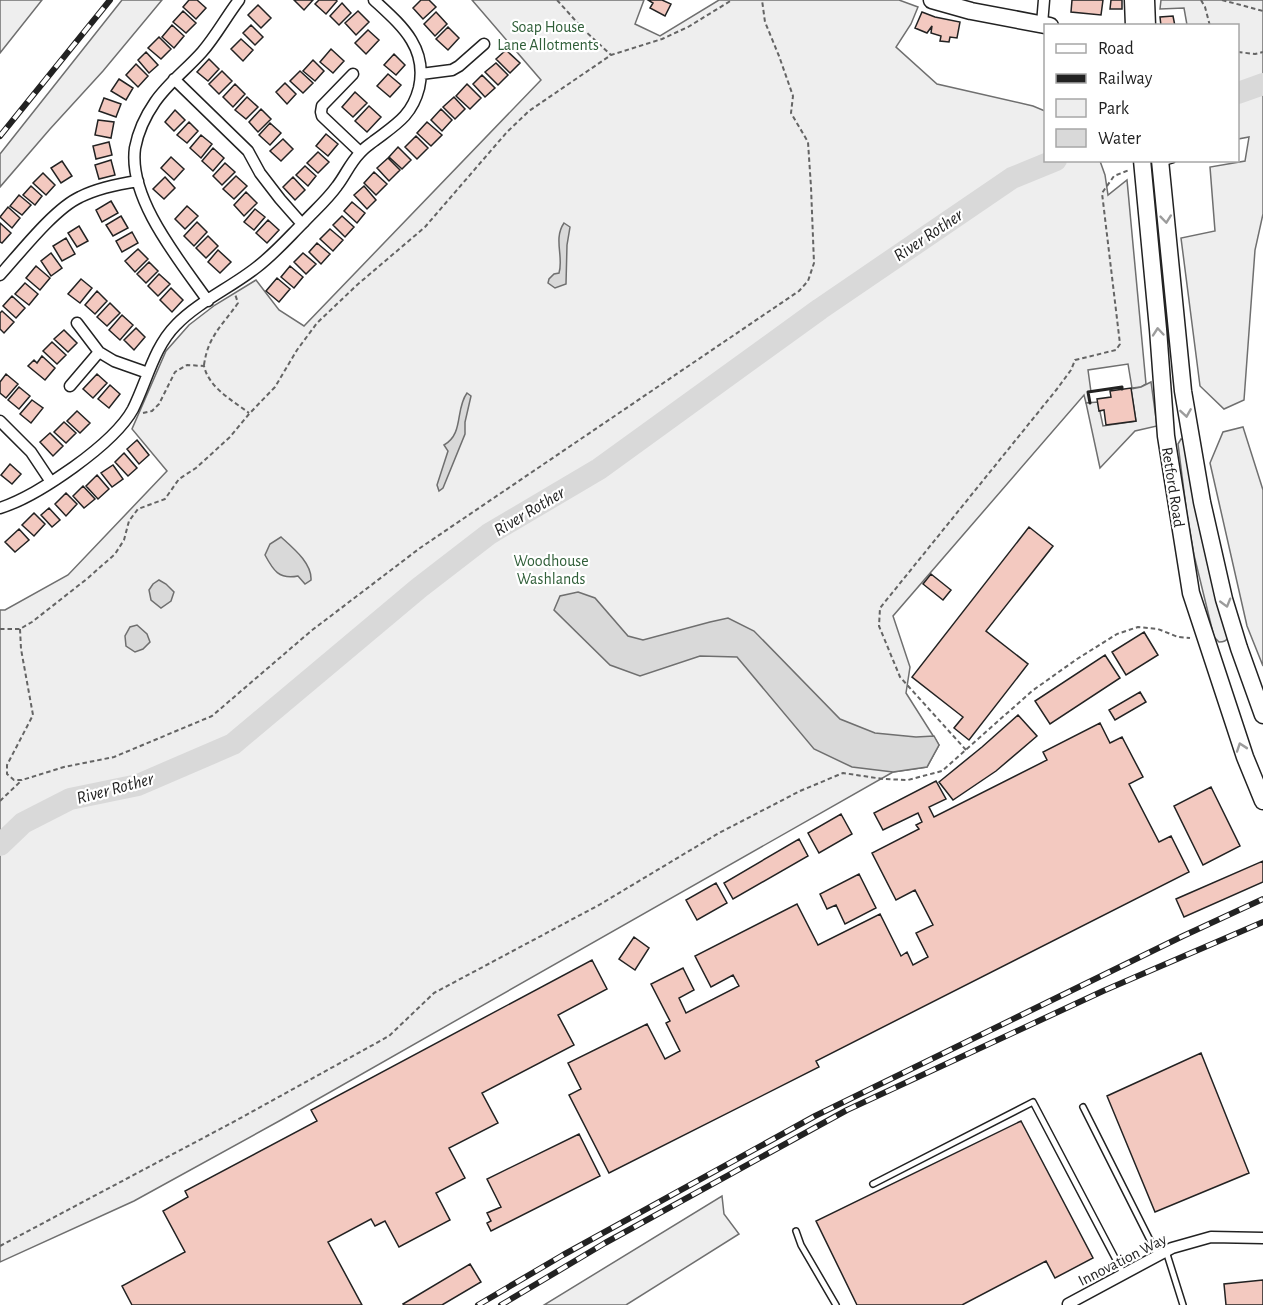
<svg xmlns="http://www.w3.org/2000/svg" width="1263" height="1305" font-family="'Alegreya Sans',sans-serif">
<rect width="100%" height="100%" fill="#fff"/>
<!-- green -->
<path fill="#eee" stroke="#6f6f6f" stroke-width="1.5" d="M0,0h42l-42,53z
M122,0h40l-59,71 -53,58 -50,58v-33z
M472,0h172l-9,24 25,12 59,-36h180l19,7 -7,17 -15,23 41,37 96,22 12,5 1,49 54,1 5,14 3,20 19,-15 19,204 -5,3 -9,1 -4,-24 -40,6 3,22h-3l2,11h-4l-2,-8 -191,221 17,51 -4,26 33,52 -12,22 -34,5 -612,348 -147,81 -134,61v-652h5l63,-35 99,-104 -35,-42 34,-78 23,-26 26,-20 41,-25 23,30 25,16 237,-246z
M1161,0h102v214l-8,36 -11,150 -20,9 -24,-23 -19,-148 34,-7 -5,-64 35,-6 4,-24 -11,2v-113l-51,-1 -3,-17 -24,1z
M1243,427l20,63v176l-16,-40 -37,-163 13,-31z
M1181,439l3,1 45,197c-3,4 -5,5 -10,5l-5,-5 -20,-82 -7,-40 -9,-71z
M722,1196l2,18 15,20 -113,71h-82z"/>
<!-- parking -->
<path fill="#ededed" stroke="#6f6f6f" stroke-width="1.5" d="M1151,382l6,44 -22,5 -35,37 -14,-65 12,-1 5,24 33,-5 -5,-32 10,-2z"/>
<!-- water -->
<path fill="#d9d9d9" stroke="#6f6f6f" stroke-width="1.5" d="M564,223l6,4 -3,18 -1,39 -11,4 -7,-5 1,-4 5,-5 5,-1c5,-16 -6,-34 5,-50z
M467,393l4,3 -6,26v12l-22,54 -4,3 -2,-6 11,-34 -4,-6c20,-11 11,-36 23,-52z
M281,537c12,11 31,26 30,43l-6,4 -7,-8c-19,4 -25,-6 -33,-21l5,-11z
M159,580l7,4 8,8 -3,9 -10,7 -10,-8 -2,-10 4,-6z
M578,592l17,6 33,38 15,4 67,-18 18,-4 26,13 86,88 35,14 41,4 18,-1 5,9 -12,22 -34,5 -41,-5 -38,-18 -77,-92 -37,-1 -60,20 -30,-11 -56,-55 6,-14z
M137,625l10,9 3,8 -7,7 -8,3 -9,-6 -1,-10 5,-9z"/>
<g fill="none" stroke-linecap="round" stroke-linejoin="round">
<!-- river -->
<path stroke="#d9d9d9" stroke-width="22" d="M1238,93l25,-9
M0,845l23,-22 47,-24 68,-14 95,-41 186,-156 70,-54 110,-65 221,-160 192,-131 44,-18"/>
</g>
<!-- building -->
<path fill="#f3c9c0" stroke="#222" stroke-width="1.5" d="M189,0h8l9,8 -10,11 -13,-12z
M294,0h19l-9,10z
M319,0h17l1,1 -11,13 -11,-10z
M421,0h8l7,7 -13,12 -10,-11z
M648,0h14l9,4 -6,12 -15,-8 3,-5z
M1072,0h31l-2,15 -30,-3z
M1111,0h11v9h-12z
M342,3l9,10 -12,12 -9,-9z
M258,5l13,13 -10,10 -13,-13z
M183,11l13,12 -10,10 -13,-11z
M358,11l11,11 -13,13 -11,-12z
M436,12l11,12 -12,12 -11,-12z
M922,12l13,5 25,5 -3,16 -7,-1 -1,5 -9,-1 1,-5 -10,-3 1,-7 -5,7 -12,-5z
M1173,16l2,10h-14l-1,-9z
M172,25l12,11 -10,12 -12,-11z
M251,25l12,12 -8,8 -12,-12z
M448,27l11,11 -11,12 -12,-11z
M368,30l11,10 -13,14 -11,-11z
M159,37l12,12 -10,10 -13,-11z
M241,39l12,11 -10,11 -12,-12z
M331,49l13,12 -11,12 -13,-11z
M506,50l14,13 -10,10 -14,-14z
M146,52l12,13 -9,8 -11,-13z
M394,54l11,11 -9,10 -12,-10z
M209,59l10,10 -11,12 -11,-9z
M313,60l11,11 -9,10 -12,-10z
M496,63l12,12 -10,10 -13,-13z
M136,64l12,12 -10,11 -12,-12z
M222,71l10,10 -13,13 -10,-10z
M300,71l13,12 -10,10 -13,-12z
M388,74l13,11 -11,12 -13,-11z
M482,75l13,13 -10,9 -12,-13z
M119,79l14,9 -7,12 -15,-9z
M285,83l11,11 -9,10 -11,-12z
M235,84l10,10 -12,13 -10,-10z
M467,84l14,14 -11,11 -14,-13z
M355,92l12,11 -14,14 -11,-10z
M247,97l11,10 -12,12 -11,-9z
M454,97l11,12 -10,10 -12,-12z
M104,98l17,6 -5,13 -17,-6z
M369,106l12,11 -14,15 -12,-11z
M261,109l10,10 -13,13 -9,-10z
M441,109l11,11 -10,11 -11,-11z
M175,110l10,10 -11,11 -9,-9z
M98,120l16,2 -3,16 -16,-3z
M189,122l9,9 -11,12 -10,-8z
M427,122l15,13 -11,11 -14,-13z
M270,123l11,10 -11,12 -11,-10z
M326,134l12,10 -10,12 -12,-10z
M201,135l11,9 -11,14 -11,-10z
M416,136l12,12 -11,11 -12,-12z
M283,139l10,10 -12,12 -11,-10z
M109,142l3,13 -16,4 -3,-13z
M398,147l13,13 -9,9 -13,-12z
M213,148l11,10 -11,13 -11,-10z
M318,152l11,10 -11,11 -11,-10z
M171,157l13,12 -10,11 -13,-12z
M388,158l12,12 -11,11 -12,-13z
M111,160l4,15 -16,4 -4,-14z
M62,161l10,15 -11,7 -10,-15z
M225,163l10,9 -13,13 -9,-9z
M305,166l11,10 -8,10 -12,-11z
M374,172l13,12 -11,11 -12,-12z
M43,173l12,12 -9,10 -13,-12z
M236,176l11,10 -13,13 -11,-10z
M165,177l10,11 -11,11 -11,-10z
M293,177l12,13 -10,10 -12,-13z
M31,186l11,10 -7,9 -12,-10z
M364,186l12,14 -9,9 -13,-14z
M246,192l11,11 -13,13 -10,-11z
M19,195l12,10 -9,10 -12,-9z
M111,201l7,12 -16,9 -6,-12z
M352,202l13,11 -8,10 -13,-12z
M187,206l11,10 -13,13 -10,-10z
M8,207l12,11 -8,10 -12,-11z
M255,209l10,8 -11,13 -10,-8z
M121,216l7,12 -15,8 -7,-11z
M342,216l12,11 -9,10 -12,-12z
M268,220l11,10 -12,13 -11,-10z
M197,222l10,10 -13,14 -10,-10z
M0,223l11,10 -9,10 -2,-1z
M79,226l9,15 -11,6 -9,-14z
M330,229l13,11 -10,11 -13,-12z
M132,232l6,11 -16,9 -6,-11z
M208,236l10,10 -12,12 -10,-10z
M66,238l9,16 -13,7 -9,-15z
M317,243l13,11 -9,10 -12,-12z
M138,249l10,10 -13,13 -10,-11z
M218,250l13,12 -11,11 -12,-11z
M51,253l11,15 -11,8 -10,-15z
M303,253l13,11 -10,10 -12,-12z
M149,262l9,9 -12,12 -9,-9z
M36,266l14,12 -10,12 -14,-12z
M290,266l13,11 -9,11 -13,-11z
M159,274l11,10 -12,12 -10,-10z
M277,278l13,11 -11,13 -13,-11z
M81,279l11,9 -12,15 -12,-9z
M25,283l13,11 -9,11 -14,-11z
M171,288l12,12 -11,12 -12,-12z
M97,291l10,10 -12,13 -10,-9z
M12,296l13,12 -9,10 -13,-12z
M110,303l10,10 -13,13 -10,-9z
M2,311l12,11 -10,11 -4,-4v-16z
M122,315l11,10 -13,15 -11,-10z
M136,328l9,9 -11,13 -10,-10z
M64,330l13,13 -9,9 -14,-13z
M52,342l14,13 -9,9 -14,-13z
M42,356l13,12 -10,12 -17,-14 6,-6 3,3z
M6,374l12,10 -12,14 -6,-5v-11z
M97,374l10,9 -14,15 -10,-9z
M110,385l10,9 -11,14 -11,-9z
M19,387l11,9 -11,13 -11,-9z
M1131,388l5,33 -30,4 -2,-15 -5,1 -2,-12 14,-2 -1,-6z
M32,400l11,8 -12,15 -11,-9z
M77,411l13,12 -10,10 -13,-12z
M64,422l12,11 -10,10 -12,-11z
M50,433l13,13 -10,10 -13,-14z
M137,440l12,15 -10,9 -12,-15z
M124,453l13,15 -9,8 -13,-14z
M10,464l11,10 -9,10 -11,-9z
M113,465l10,14 -11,8 -11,-14z
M97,475l12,14 -11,10 -12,-13z
M83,486l12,13 -11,9 -11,-12z
M66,493l11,11 -11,12 -11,-12z
M49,508l11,12 -8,7 -11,-12z
M34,513l11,11 -11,12 -12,-11z
M1029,527l24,19 -67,85 42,33 -59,76 -15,-12 9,-11 -51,-40z
M19,529l10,11 -14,12 -10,-10z
M931,574l20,16 -8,10 -20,-16z
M1144,632l14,23 -32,20 -14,-23z
M1105,655l15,23 -70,46 -15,-23z
M1140,692l6,10 -31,18 -6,-10z
M1018,715l19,21 -41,35 -43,29 -14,-18 43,-35z
M1100,723l10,20 12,-6 21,40 -14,7 30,58 12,-6 18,36 -373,189 3,6 -210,106 -40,-78 12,-6 -13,-26 79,-39 18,35 15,-8 -14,-28 4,-2 -19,-37 32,-16 11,22 -15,8 7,15 53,-27 -6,-11 -22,12 -16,-31 102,-52 21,41 62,-31 21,42 6,-4 6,13 15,-8 -12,-24 17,-8 -18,-35 -19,10 -24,-47 47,-24 -3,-4 6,-3 -4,-9 -35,17 -9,-17 62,-32 10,18 -17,8 5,10 113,-57 -4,-8z
M1211,787l29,59 -37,19 -29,-59z
M841,814l11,20 -33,19 -11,-20z
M799,839l9,17 -75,43 -9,-16z
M1263,861v21l-79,35 -8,-18z
M859,874l17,34 -31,16 -9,-19 -9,4 -7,-15z
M716,883l11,20 -30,17 -11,-20z
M634,937l15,11 -14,22 -16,-11z
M592,960l15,29 -49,26 16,30 -92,48 16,30 -49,25 16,30 -29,15 14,27 -51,27 -14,-26 -10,5 -4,-7 -43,23 34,63h-230l-10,-19 63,-34 -22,-41 25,-14 -3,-6 132,-70 -6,-11z
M1201,1053l48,120 -94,39 -48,-116z
M1021,1121l72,137 -38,20 -9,-17 -84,44h-105l-41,-84z
M579,1134l21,42 -109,55 -4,-8 4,-2 -4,-8 14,-6 -14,-28z
M470,1264l11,18 -39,23h-38l-1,-1z
M1263,1280v25h-37l-2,-21z"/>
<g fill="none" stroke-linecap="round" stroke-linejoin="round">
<!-- lane casing -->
<g stroke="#222" stroke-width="8">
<path id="lane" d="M1162,163l10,-3
M1083,1107l75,149
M873,1184l160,-82 90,171
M796,1231l5,14 35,60
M1166,1251l17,54"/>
</g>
<!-- street casing -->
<g stroke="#222" stroke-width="13">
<path id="street" d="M1042,24l2,-24
M353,74l-31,32 -1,6 1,4 38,36
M421,74l31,-4 7,-4 25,-22
M174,79l74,72 12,22 20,26 22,25
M0,275c20,-22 54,-66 80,-78 18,-9 38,-13 58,-16
M208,301c-28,-40 -80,-102 -73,-153 3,-16 11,-33 20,-46 13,-19 32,-33 47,-50 14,-16 24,-35 37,-52
M77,323l22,29 15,9 34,12
M70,386l29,-34
M0,421l31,31 20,30
M0,508c38,-12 114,-64 133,-99 14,-28 21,-62 43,-84 22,-23 56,-38 81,-58 17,-13 31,-29 46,-44 11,-12 24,-23 34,-37 8,-10 13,-23 23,-33 4,-5 9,-8 14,-12 21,-16 38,-25 45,-53 9,-41 -18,-63 -45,-88
M1068,1304l104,-56 39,-11 52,1"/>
</g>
<!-- secondary casing -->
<g stroke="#222" stroke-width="19">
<path id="secondary" d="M932,0l39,11 79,15
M1133,0l1,26
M1146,0l1,26
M1142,160l16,169 8,107 25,157 54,164 18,44
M1160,160l23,231 19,111 22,97 15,49 24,67"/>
</g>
<!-- path -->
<path stroke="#646464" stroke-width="2" stroke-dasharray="4.5 3" stroke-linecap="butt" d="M557,0l26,29 28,26
M1201,0l4,7 5,19
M1222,0l41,11
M1238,52l17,2 8,-2
M204,365c4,-29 18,-39 34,-62l-3,-9
M143,413l9,-2 7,-7 16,-32 12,-7 17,1c5,22 28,34 45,47
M0,629h20l12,-7 56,-44 27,-24 9,-14 5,-19 9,-12 27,-10 14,-20 17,-11 34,-31 19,-23 26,-27 22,-37 20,-27 40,-38 68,-58 82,-95 22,-21 82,-56 51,-16 26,-12 44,-27
M20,629l1,20 12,66 -26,50v9l7,6h8l42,-13 50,-10 98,-41 99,-85 109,-83 379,-257 9,-10 6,-18 -3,-76 -3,-45 -17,-29 2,-17 -14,-40 -14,-34 -3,-22
M966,750l-66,-73 -21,-51 1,-18 177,-219 14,-19 4,-10 41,-10 4,-6 -18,-151 12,-17 15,-6
M0,801l22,-21
M0,1246l237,-126 152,-84 45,-43 165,-88 120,-72 81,-42 43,-18 40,6 25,1 34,-9 90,-80 45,-32 40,-25 21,-7 20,2 20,8 12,1"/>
<!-- lane -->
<use href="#lane" stroke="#fff" stroke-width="5"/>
<!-- street -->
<use href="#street" stroke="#fff" stroke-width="10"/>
<!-- secondary -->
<use href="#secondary" stroke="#fff" stroke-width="16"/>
<!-- rail casing -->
<g stroke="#222" stroke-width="6">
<path id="rail" d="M0,136l110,-136
M478,1305l85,-50 252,-139 368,-180 80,-37
M501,1305l104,-62 242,-133 256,-119 160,-69"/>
</g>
<!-- rail -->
<use href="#rail" stroke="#fff" stroke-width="4" stroke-dasharray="11" stroke-linecap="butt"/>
<!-- wall -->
<path stroke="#222" stroke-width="3" d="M1090,403l-2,-11 34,-5v2"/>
</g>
<!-- one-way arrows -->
<defs><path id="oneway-chevron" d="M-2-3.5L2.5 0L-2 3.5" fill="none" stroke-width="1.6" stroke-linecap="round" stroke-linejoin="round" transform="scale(1.5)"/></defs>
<g stroke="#9c9c9c">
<use href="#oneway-chevron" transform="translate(1166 219) rotate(84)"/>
<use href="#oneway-chevron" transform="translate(1158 332) rotate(-95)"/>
<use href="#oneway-chevron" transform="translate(1186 413) rotate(81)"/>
<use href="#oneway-chevron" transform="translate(1226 603) rotate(74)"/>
<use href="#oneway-chevron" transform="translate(1241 747) rotate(-109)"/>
</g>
<g text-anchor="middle" stroke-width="4.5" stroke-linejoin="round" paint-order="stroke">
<!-- park labels -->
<g font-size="16" fill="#2f5e38" stroke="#fff">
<text x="548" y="32">Soap House<tspan x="548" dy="18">Lane Allotments</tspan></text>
<text x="551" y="566">Woodhouse<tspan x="551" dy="18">Washlands</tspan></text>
</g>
<!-- street labels -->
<g font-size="16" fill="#222" stroke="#fff">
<text transform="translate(1174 487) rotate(81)" y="6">Retford Road</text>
<text transform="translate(1122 1259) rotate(-27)" y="6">Innovation Way</text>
</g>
<!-- water labels -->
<g font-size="18" font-style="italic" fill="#222" stroke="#fff">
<text transform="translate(928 235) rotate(-34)" y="6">River Rother</text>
<text transform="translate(529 511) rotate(-31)" y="6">River Rother</text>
<text transform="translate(115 788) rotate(-15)" y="6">River Rother</text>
</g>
</g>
<!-- legend -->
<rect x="1044" y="24" width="195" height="138" fill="#ffffff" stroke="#a7a7a7" stroke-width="1.5"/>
<rect x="1056" y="44" width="30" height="9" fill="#ffffff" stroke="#a7a7a7" stroke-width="1.5"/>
<text x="1098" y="54" font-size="18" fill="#222222">Road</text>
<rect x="1056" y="74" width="30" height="9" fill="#222222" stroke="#a7a7a7" stroke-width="1.5"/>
<text x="1098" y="84" font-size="18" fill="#222222">Railway</text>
<rect x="1056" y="99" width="30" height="18" fill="#eeeeee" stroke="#a7a7a7" stroke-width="1.5"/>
<text x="1098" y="114" font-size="18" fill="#222222">Park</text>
<rect x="1056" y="129" width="30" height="18" fill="#d9d9d9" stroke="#a7a7a7" stroke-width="1.5"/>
<text x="1098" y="144" font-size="18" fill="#222222">Water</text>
</svg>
